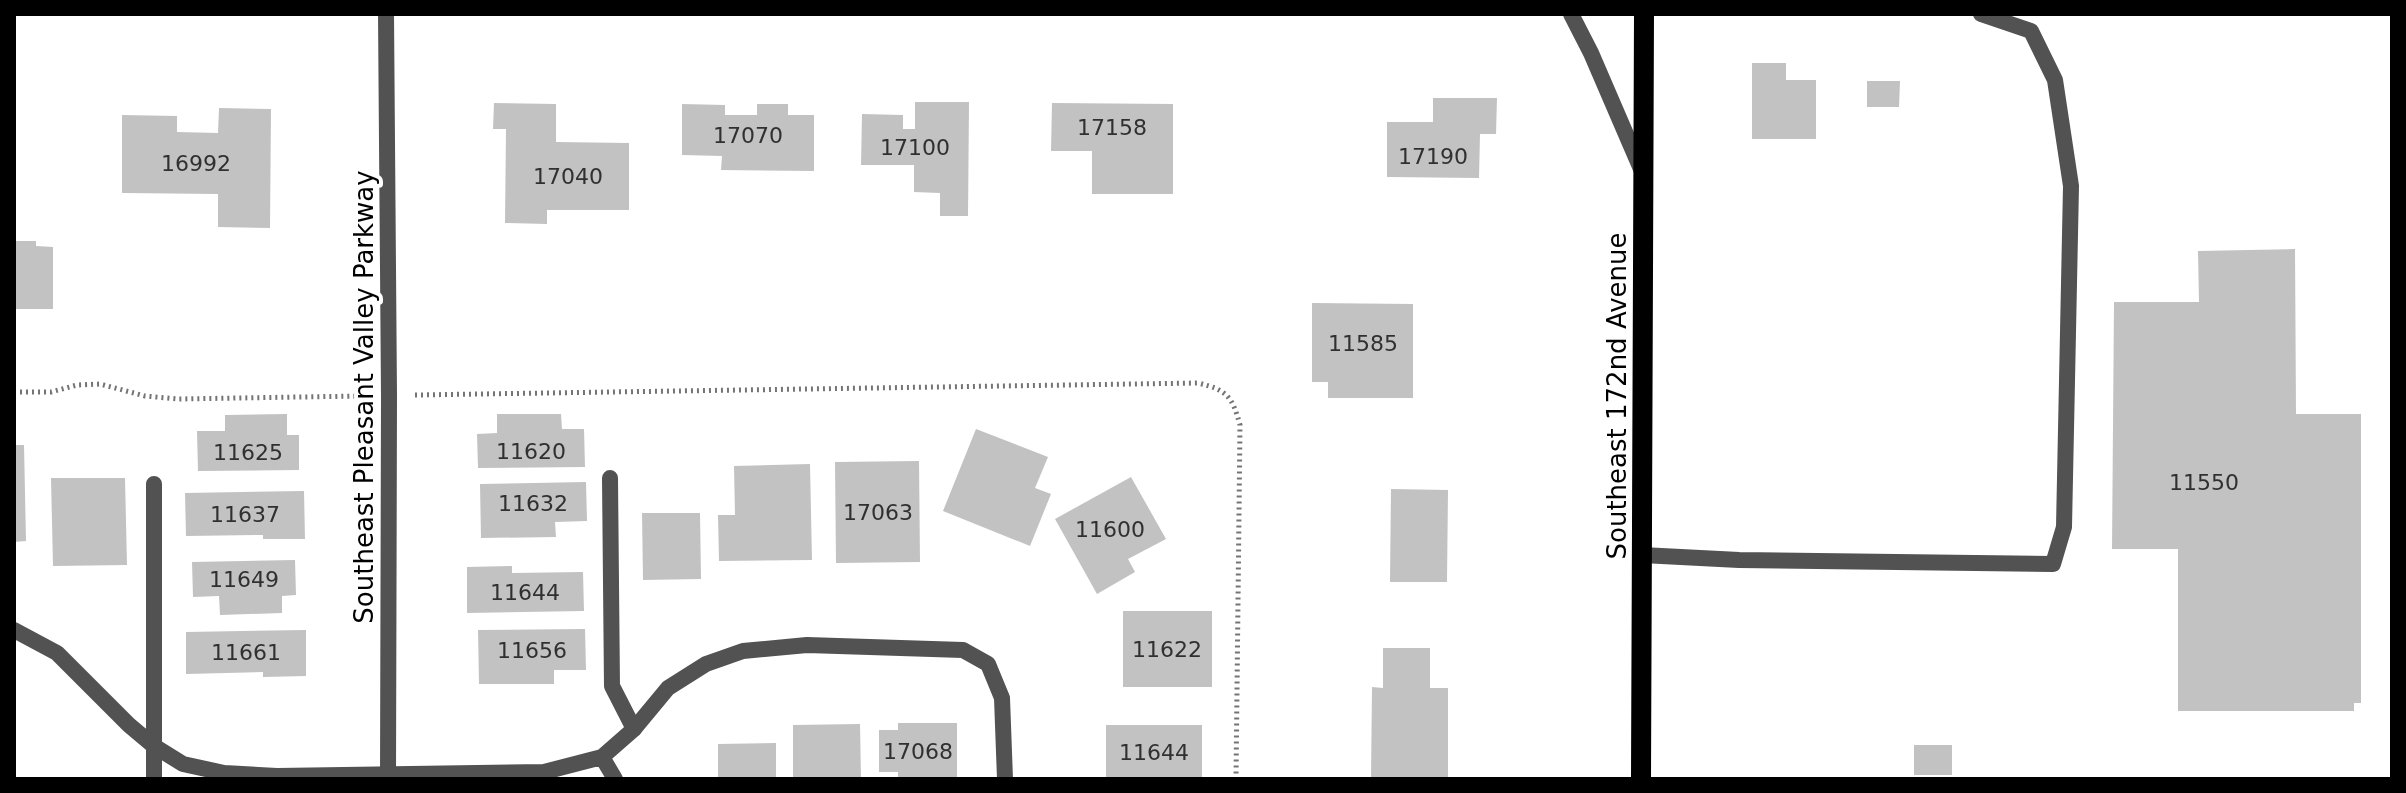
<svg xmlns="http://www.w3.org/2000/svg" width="2406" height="793" font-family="'DejaVu Sans',sans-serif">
<rect width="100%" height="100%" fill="#fff"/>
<!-- building -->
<path fill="#c2c2c2" d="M1752,63h34v17h30v59h-64z
M1867,81h33l-1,26h-32z
M1433,98h64l-1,36h-16l-1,44 -92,-1v-55h46z
M915,102h54l-1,114h-28v-23l-26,-1v-27h-53l1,-51 41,1v14h12z
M494,103l62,1v38l73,1v67h-82v14l-42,-1 1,-94h-13z
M1052,103l121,1v90h-81v-43h-41z
M682,104l43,1v10h32v-11h31v11h26v56l-93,-1 1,-14 -40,-1z
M219,108l52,1 -1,119 -52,-1v-33l-96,-1v-78l55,1v16l41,1z
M14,241h22v5l17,1v62h-39z
M2295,249l1,165h65v289h-7v8h-176v-162h-66l2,-247h85l-1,-51z
M1312,303l101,1v94h-85v-16h-16z
M287,414v21h12v35l-101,1 -1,-40h28v-16z
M497,414h64l1,15h22l1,38 -107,1 -1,-34 20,-1z
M976,429l72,28 -13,31 16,6 -21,52 -87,-35z
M14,445h10l2,96 -12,1z
M919,461l1,101 -84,1 -1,-101z
M810,464l2,96 -93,1 -1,-46h17l-1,-49z
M1131,477l35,62 -38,20 7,13 -38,22 -42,-75z
M51,478h74l2,87 -74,1z
M586,482l1,39 -32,1 1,15 -75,1 -1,-54z
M1391,489l57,1 -1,92h-57z
M304,491l1,48h-42v-4l-77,1 -1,-43z
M642,513h58l1,66 -58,1z
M295,560l1,35 -14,1v17l-62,2 -1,-19 -26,1 -1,-35z
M512,566v7l71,-1 1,39 -117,2v-46z
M1123,611h89v76h-89z
M585,629l1,41h-32v14h-75l-1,-54z
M306,630v46l-43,1v-5l-77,2v-42z
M1383,648h47v40h18v91h-77l1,-92 11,1z
M898,723h59v56h-59v-7h-19v-42h19z
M860,724l1,55h-68v-54z
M1106,725h96v54h-96z
M776,743v36h-58v-35z
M1914,745h38v30h-38z"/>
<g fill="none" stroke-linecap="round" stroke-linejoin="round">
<!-- path -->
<path stroke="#747474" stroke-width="5" stroke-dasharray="2 4" stroke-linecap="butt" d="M14,392h37l26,-7 23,-1 45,12 33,3 183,-3
M415,395l783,-12c29,7 34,13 42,42l-4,354"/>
<!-- service -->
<path stroke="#525252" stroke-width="16" d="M1571,14l20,39 50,116
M610,478l2,208 22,43
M154,484v295
M1642,555l97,5 314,4 11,-37 7,-341 -16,-106 -24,-49 -50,-17"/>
<!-- minor -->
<path stroke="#525252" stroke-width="16" d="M14,630l43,23 72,72 25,21 29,18 41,9 53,3 267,-4 58,-15 32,-28 34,-41 38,-24 37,-13 64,-6 156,5 25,14 14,34 3,81
M602,757l13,22"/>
<!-- tertiary -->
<path stroke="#525252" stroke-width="16" d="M386,14l3,382 -1,383"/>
<!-- primary -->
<path stroke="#000" stroke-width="20" d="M1641,779l3,-765"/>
</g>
<g text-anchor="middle" stroke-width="8" stroke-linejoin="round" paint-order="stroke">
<!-- number labels -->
<g font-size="22" fill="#303030">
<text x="1112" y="135">17158</text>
<text x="748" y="143">17070</text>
<text x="915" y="155">17100</text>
<text x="1433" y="164">17190</text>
<text x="196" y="171">16992</text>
<text x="568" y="184">17040</text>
<text x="1363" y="351">11585</text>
<text x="531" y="459">11620</text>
<text x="248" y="460">11625</text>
<text x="2204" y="490">11550</text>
<text x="533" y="511">11632</text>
<text x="878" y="520">17063</text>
<text x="245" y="522">11637</text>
<text x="1110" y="537">11600</text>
<text x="244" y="587">11649</text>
<text x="525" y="600">11644</text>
<text x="1167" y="657">11622</text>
<text x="532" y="658">11656</text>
<text x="246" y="660">11661</text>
<text x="918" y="759">17068</text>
<text x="1154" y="760">11644</text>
</g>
<!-- street labels -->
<g font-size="26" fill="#000" stroke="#fff">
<text transform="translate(1617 396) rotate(-90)" y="9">Southeast 172nd Avenue</text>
<text transform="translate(364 397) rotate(-90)" y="9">Southeast Pleasant Valley Parkway</text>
</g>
</g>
<!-- border -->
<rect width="2406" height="793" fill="none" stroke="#000000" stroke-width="32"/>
</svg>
